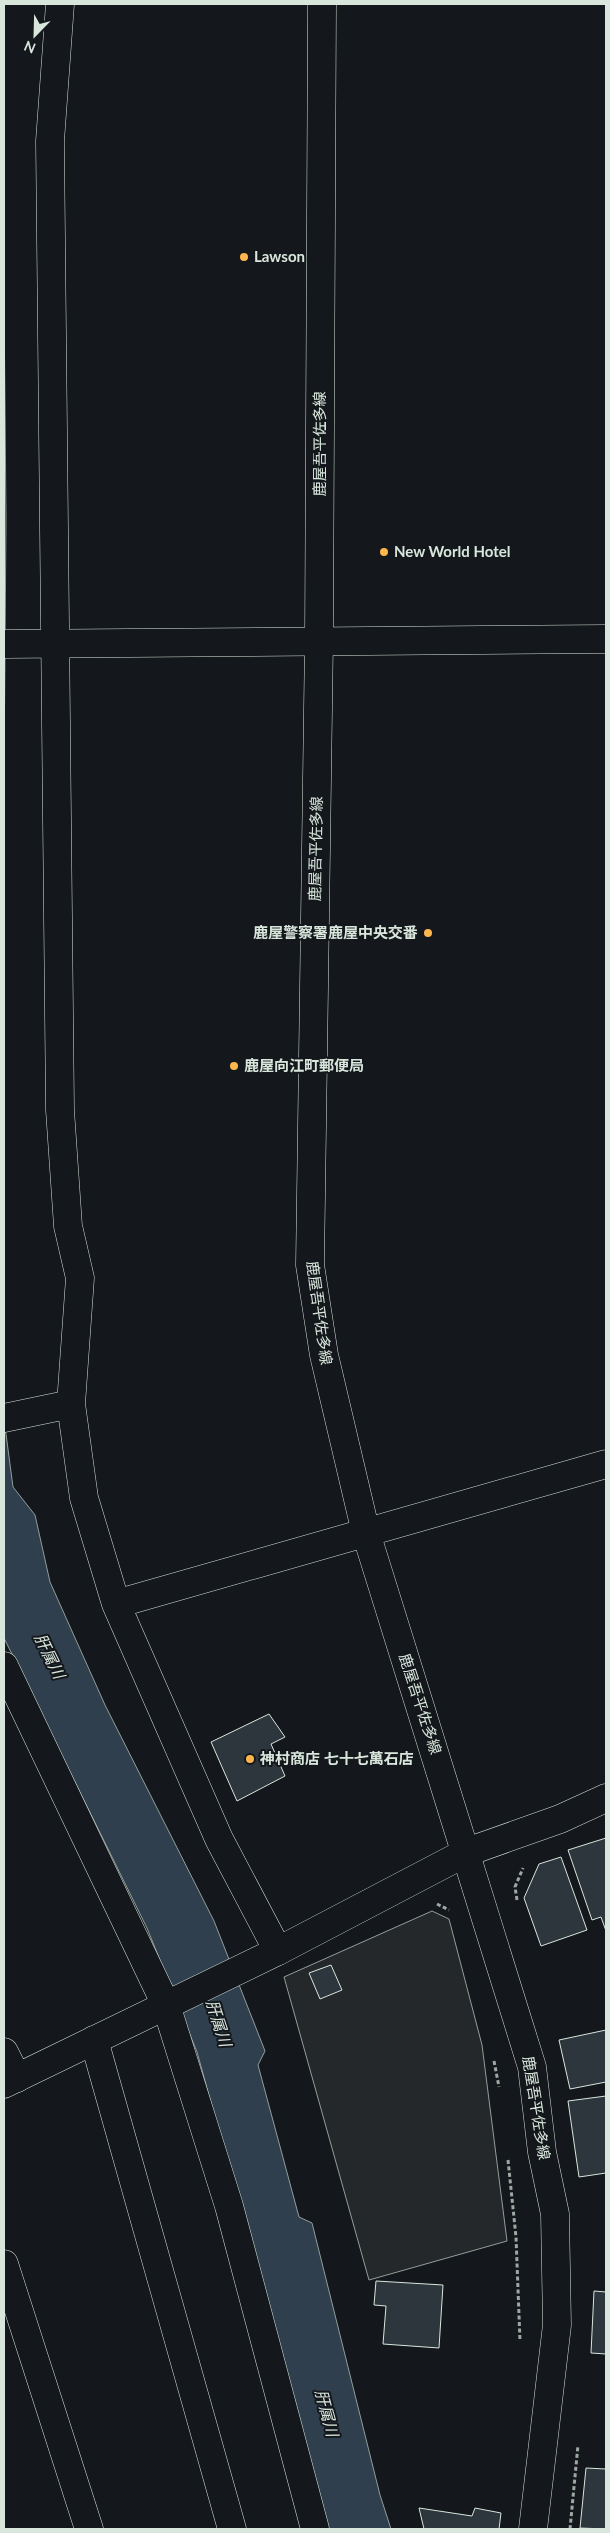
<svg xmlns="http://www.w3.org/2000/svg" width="610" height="2533" font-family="Lato,'Noto Sans JP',sans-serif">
<rect width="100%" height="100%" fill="#14181c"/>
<!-- parking -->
<path fill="#24282b" stroke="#939e99" d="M432,1911l17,8 33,126 25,196 -138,39 -85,-303z"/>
<!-- water -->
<path fill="#2f3f4d" stroke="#939e99" d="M4,299l2,220 -2,258z
M4,1419l9,68 22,28 15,67 55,123 109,216 51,130 -7,14 41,152 13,6 68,272 11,34h-62l-132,-477 -50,-124 -143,-290z"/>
<!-- building -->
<path fill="#2c363c" stroke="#d8e6dc" d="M269,1714l16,23 -14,7 14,32 -48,25 -26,-59z
M606,1838v93l-5,-14 -9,3 -24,-70z
M561,1857l26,73 -46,16 -17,-48 15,-34z
M331,1965l11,25 -22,9 -11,-26z
M606,2030v52l-36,7 -11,-49z
M606,2096v77l-27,4 -11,-76z
M376,2281l67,4 -4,63 -56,-4 3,-38 -12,-1z
M594,2291l12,1v62l-15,-1z
M586,2468l20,1v60l-26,-1z
M419,2508l53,8 3,-8 26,5 -2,16h-75z"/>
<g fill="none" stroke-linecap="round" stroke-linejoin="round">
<!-- minor casing -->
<g stroke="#d8e6dc" stroke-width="29">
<path id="minor" d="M60,4l-10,137 10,969 8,116 12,52 -9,126 13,94 32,106 103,235 59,112
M4,644l602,-5
M4,1418l67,-14
M116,1604l490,-140
M4,1666l162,339 63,201 86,323
M94,2040l138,489
M4,2052l13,26
M4,2264l85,265"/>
</g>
<!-- tertiary casing -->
<g stroke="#d8e6dc" stroke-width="29">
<path id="tertiary" d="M4,2084l274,-133 189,-99 93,-33 46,-21"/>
</g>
<!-- primary casing -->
<g stroke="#d8e6dc" stroke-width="29">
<path id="primary" d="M322,4l-3,636 -9,625 14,90 42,178 166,534 10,85 13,62 2,111 -24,204"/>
</g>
<!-- path -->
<path stroke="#9da8a2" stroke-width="3" stroke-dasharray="4 2.5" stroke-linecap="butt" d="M517,1900l-2,-13 8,-19
M437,1904l12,6
M494,2061l5,26
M508,2160l8,77 4,104
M570,2529l8,-84"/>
<!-- minor -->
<use href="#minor" stroke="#14181c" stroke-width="28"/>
<!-- tertiary -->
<use href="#tertiary" stroke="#14181c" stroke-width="28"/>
<!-- primary -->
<use href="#primary" stroke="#14181c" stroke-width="28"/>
</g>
<!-- markers -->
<g fill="#ffb74d" stroke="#14181c" stroke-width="2">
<circle cx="244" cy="257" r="5"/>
<circle cx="384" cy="552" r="5"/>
<circle cx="428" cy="933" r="5"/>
<circle cx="234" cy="1066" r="5"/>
<circle cx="250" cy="1759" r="5"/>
</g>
<g text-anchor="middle" stroke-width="4" stroke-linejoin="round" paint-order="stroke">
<!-- poi labels -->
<g font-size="15" font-weight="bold" fill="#d8e6dc" stroke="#14181c" text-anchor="start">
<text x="254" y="262">Lawson</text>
<text x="394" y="557">New World Hotel</text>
<text x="418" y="938" text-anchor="end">鹿屋警察署鹿屋中央交番</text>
<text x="244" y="1071">鹿屋向江町郵便局</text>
<text x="260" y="1764">神村商店 七十七萬石店</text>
</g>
<!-- street labels -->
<g font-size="15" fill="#d8e6dc" stroke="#14181c">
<text transform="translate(320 444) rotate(-90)" y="5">鹿屋吾平佐多線</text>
<text transform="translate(316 849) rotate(-89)" y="5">鹿屋吾平佐多線</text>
<text transform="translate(319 1313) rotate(82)" y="5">鹿屋吾平佐多線</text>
<text transform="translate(420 1704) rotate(72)" y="5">鹿屋吾平佐多線</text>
<text transform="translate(536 2108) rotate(81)" y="5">鹿屋吾平佐多線</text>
</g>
<!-- water labels -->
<g font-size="16" font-style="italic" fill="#d8e6dc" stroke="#14181c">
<text transform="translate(50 1656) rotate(64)" y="6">肝属川</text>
<text transform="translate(219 2023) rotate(72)" y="6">肝属川</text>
<text transform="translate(327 2413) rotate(75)" y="6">肝属川</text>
</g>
</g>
<!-- border -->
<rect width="610" height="2533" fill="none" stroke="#d8e6dc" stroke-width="10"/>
<!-- north arrow -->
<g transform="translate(35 35) rotate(203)" stroke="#14181c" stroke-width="4" paint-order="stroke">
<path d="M0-4L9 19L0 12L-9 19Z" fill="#d8e6dc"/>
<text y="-8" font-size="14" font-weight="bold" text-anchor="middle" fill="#d8e6dc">N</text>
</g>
</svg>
